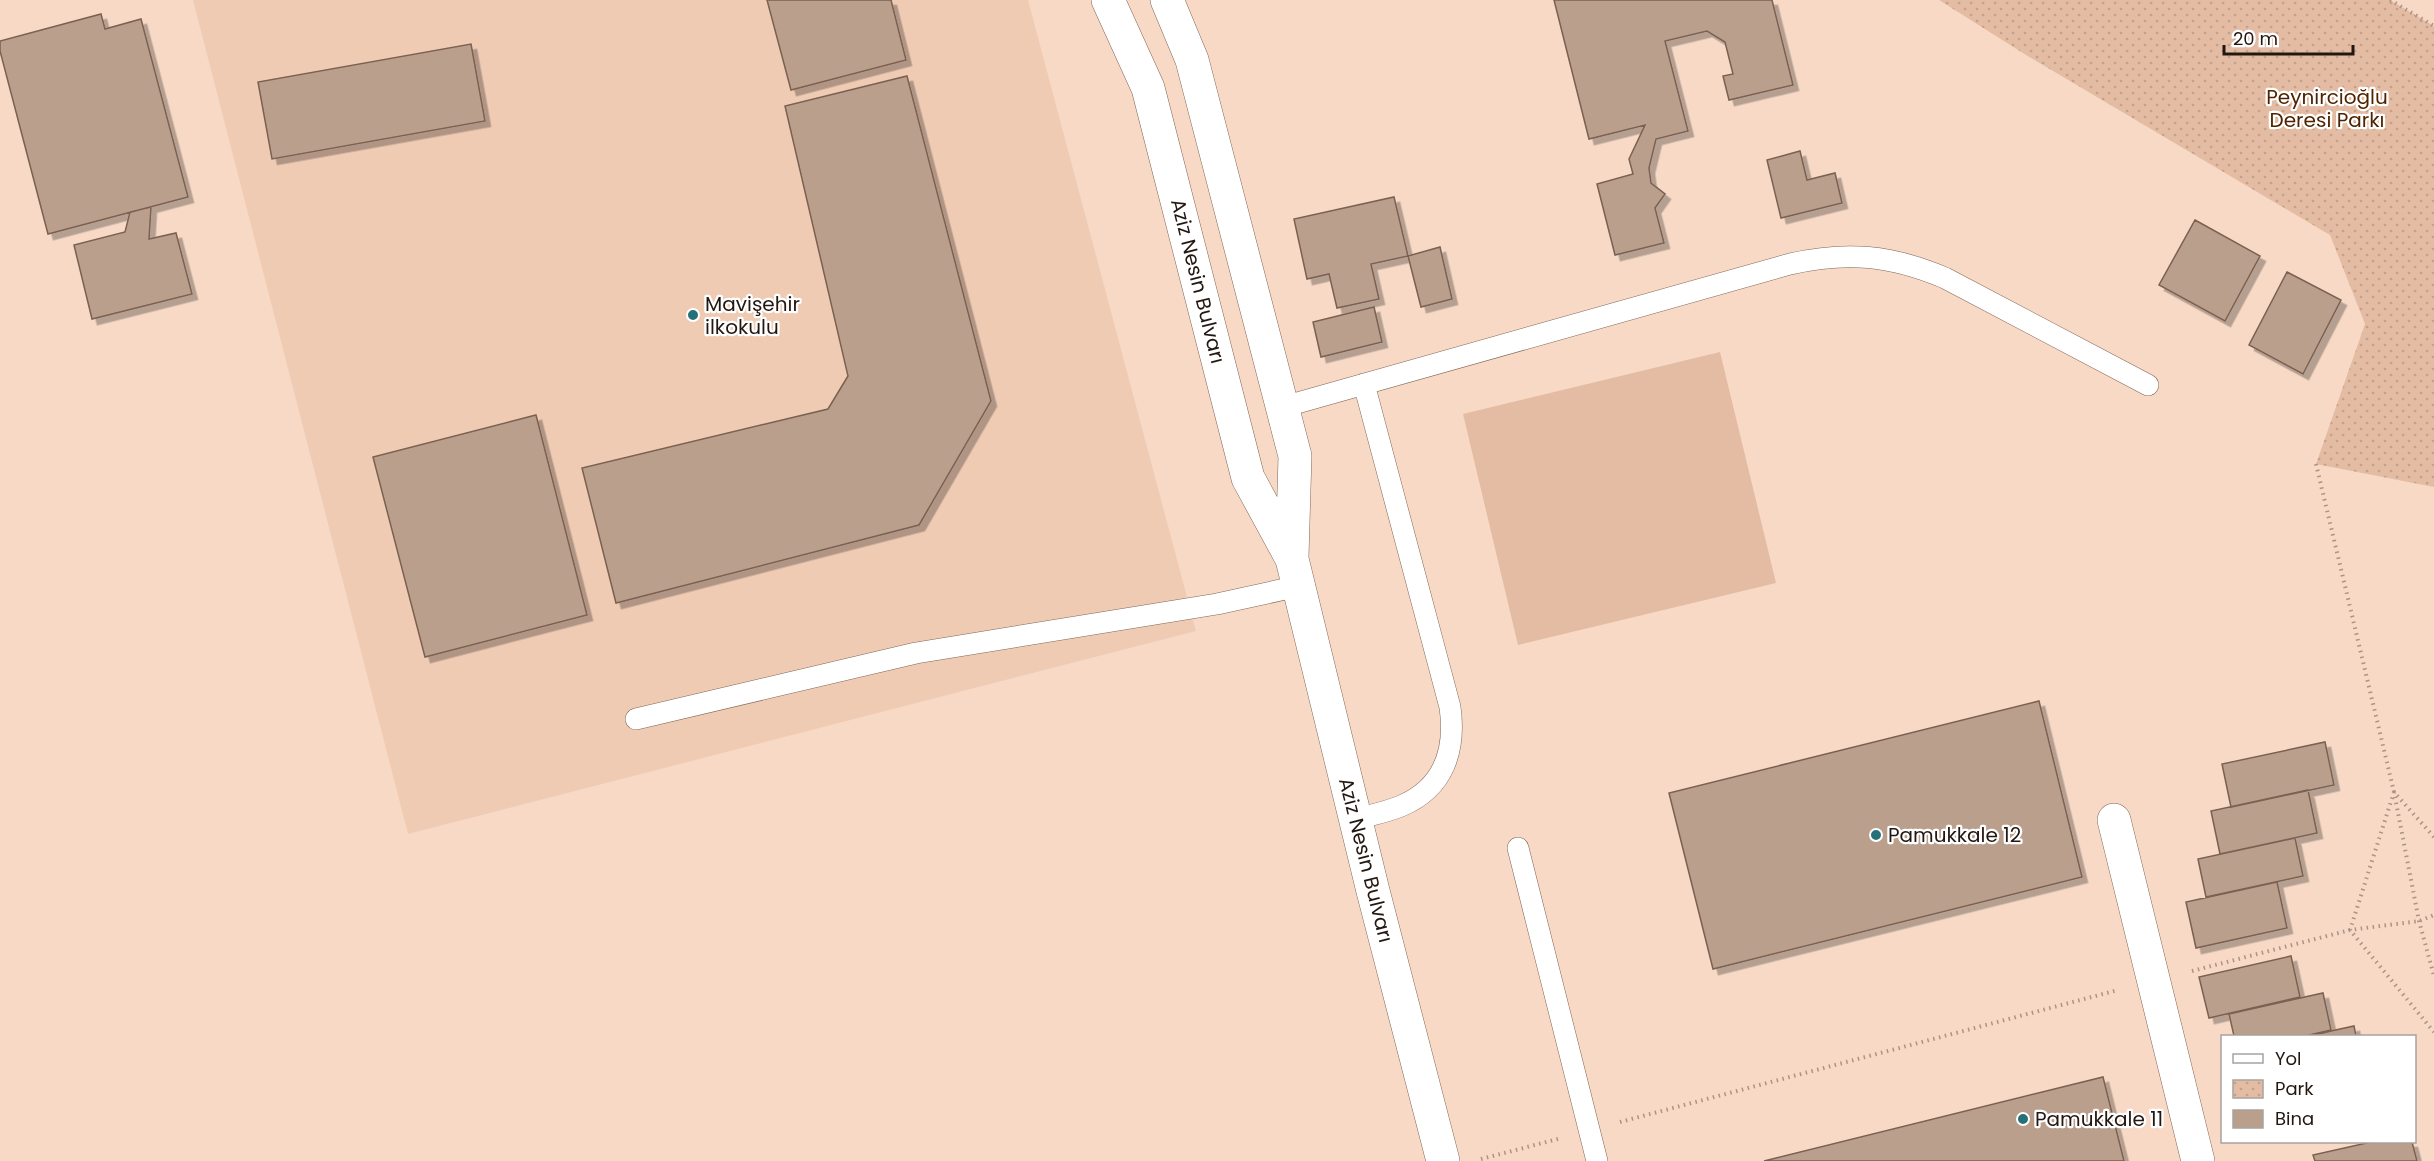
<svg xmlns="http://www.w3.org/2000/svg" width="2434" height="1161" font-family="Poppins,sans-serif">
<defs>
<pattern id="park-dots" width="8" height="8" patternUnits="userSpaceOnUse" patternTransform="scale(1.5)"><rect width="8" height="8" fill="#e4bca3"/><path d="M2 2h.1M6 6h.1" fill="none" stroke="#c3a18b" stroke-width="1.8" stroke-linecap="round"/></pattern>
<filter id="shadow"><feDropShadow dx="5.5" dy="5.5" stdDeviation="0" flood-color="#0004"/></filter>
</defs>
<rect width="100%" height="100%" fill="#f7d9c6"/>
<!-- built -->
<path fill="#f0cbb4" d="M193,0h835l168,631 -788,203z"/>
<!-- park -->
<path fill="url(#park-dots)" d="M1939,0h451l44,26v461l-118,-23 49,-140 -35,-89 -304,-180z"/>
<!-- garden -->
<path fill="#e4bca3" d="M1720,352l56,231 -258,62 -55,-231z"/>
<!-- building -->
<path fill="#bb9f8d" stroke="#7b6151" stroke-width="1.5" filter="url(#shadow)" d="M767,0h124l15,60 -115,30z
M1554,0h218l21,85 -64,15 -6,-24 10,-2 -8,-32 -18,-11 -42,10 23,90 -32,8 -7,29 2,15 14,11 -10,14 9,35 -49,12 -18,-71 36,-10 -4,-15 16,-34 -56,14z
M101,14l4,15 36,-10 47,178 -140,37 -48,-183v-10z
M471,44l14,77 -213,38 -14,-77z
M907,76l84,325 -72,124 -303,78 -34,-135 246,-59 20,-33 -63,-270z
M1800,151l7,29 28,-7 7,30 -61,15 -14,-58z
M1394,197l14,59 -37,8 8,35 -42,9 -8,-34 -22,5 -13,-60z
M151,207l-2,32 27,-6 16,61 -100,25 -18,-74 51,-13 5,-20z
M2195,220l65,36 -35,65 -66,-36z
M1440,247l12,52 -31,8 -13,-51z
M2287,272l54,28 -38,74 -54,-29z
M1374,307l8,35 -61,15 -8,-35z
M536,415l51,200 -162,42 -52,-200z
M2039,701l43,176 -369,92 -44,-176z
M2325,742l9,43 -103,22 -9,-43z
M2308,790l9,43 -97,21 -9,-43z
M2295,838l8,38 -97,21 -8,-38z
M2277,882l10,46 -91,20 -10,-46z
M2291,956l9,41 -91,21 -10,-41z
M2323,993l8,37 -26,6h-71l-5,-22z
M2354,1026l2,10h-46l21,-5z
M2103,1077l21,84h-360z
M2371,1142h41l5,19h-102l-2,-6z"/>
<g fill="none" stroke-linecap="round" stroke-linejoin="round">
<!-- service casing -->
<g stroke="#806655" stroke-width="22">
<path id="service" d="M1283,407l507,-143c57,-13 101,-9 155,14l203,107
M636,719l280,-66 301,-49 82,-18
M1356,819c15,-4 31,-7 45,-13 43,-18 55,-56 49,-99l-86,-323
M1518,848l79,313"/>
</g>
<!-- minor casing -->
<g stroke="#806655" stroke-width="34">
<path id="minor" d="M1108,0l40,88 100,390 44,81 81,332 70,270
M1167,0l25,60 103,396 -3,101
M2114,820l84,341"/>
</g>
<!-- path -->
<path stroke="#ab9486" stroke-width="4" stroke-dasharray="1.5 4.5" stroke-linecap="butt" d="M2390,0l44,26
M2316,464l78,328 25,129 15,55
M2434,837l-40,-45 -44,138 84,102
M2192,971l158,-41 69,-9 15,-6
M1620,1122l498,-132
M1481,1159l77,-20"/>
<!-- service -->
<use href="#service" stroke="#fff" stroke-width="21"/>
<!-- minor -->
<use href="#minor" stroke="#fff" stroke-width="33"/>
</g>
<!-- markers -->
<g fill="#267077" stroke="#fff" stroke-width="2">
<circle cx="693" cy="315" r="6"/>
<circle cx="1876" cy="835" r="6"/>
<circle cx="2023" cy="1119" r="6"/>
</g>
<g text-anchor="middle" stroke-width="4.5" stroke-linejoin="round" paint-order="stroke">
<!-- park labels -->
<g font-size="20" fill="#4f2300" stroke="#fff">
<text x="2327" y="104">Peynircioğlu<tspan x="2327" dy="23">Deresi Parkı</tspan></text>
</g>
<!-- street labels -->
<g font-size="20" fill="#221711" stroke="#fff">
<text transform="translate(1198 281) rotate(76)" y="7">Aziz Nesin Bulvarı</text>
<text transform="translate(1366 860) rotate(76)" y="7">Aziz Nesin Bulvarı</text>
</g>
<!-- poi labels -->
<g font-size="20" fill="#221711" stroke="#fff" text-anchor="start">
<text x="705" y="311">Mavişehir<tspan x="705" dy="23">ilkokulu</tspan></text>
<text x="1888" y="842">Pamukkale 12</text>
<text x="2035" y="1126">Pamukkale 11</text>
</g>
</g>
<!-- legend -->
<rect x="2221" y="1035" width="195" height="108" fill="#ffffff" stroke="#a7a2a0" stroke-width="1.5"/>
<rect x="2233" y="1054" width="30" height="9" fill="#ffffff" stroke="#a7a2a0" stroke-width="1.5"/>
<text x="2275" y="1065" font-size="18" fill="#221711">Yol</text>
<rect x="2233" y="1080" width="30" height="18" fill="url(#park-dots)" stroke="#a7a2a0" stroke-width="1.5"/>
<text x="2275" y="1095" font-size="18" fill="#221711">Park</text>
<rect x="2233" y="1110" width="30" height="18" fill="#bb9f8d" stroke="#a7a2a0" stroke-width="1.5"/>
<text x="2275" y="1125" font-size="18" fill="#221711">Bina</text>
<!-- scale -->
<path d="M2224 45v9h129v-9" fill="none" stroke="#221711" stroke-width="3"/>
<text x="2233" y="45" font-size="18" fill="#221711" stroke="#ffffff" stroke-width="4.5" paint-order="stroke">20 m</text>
</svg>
